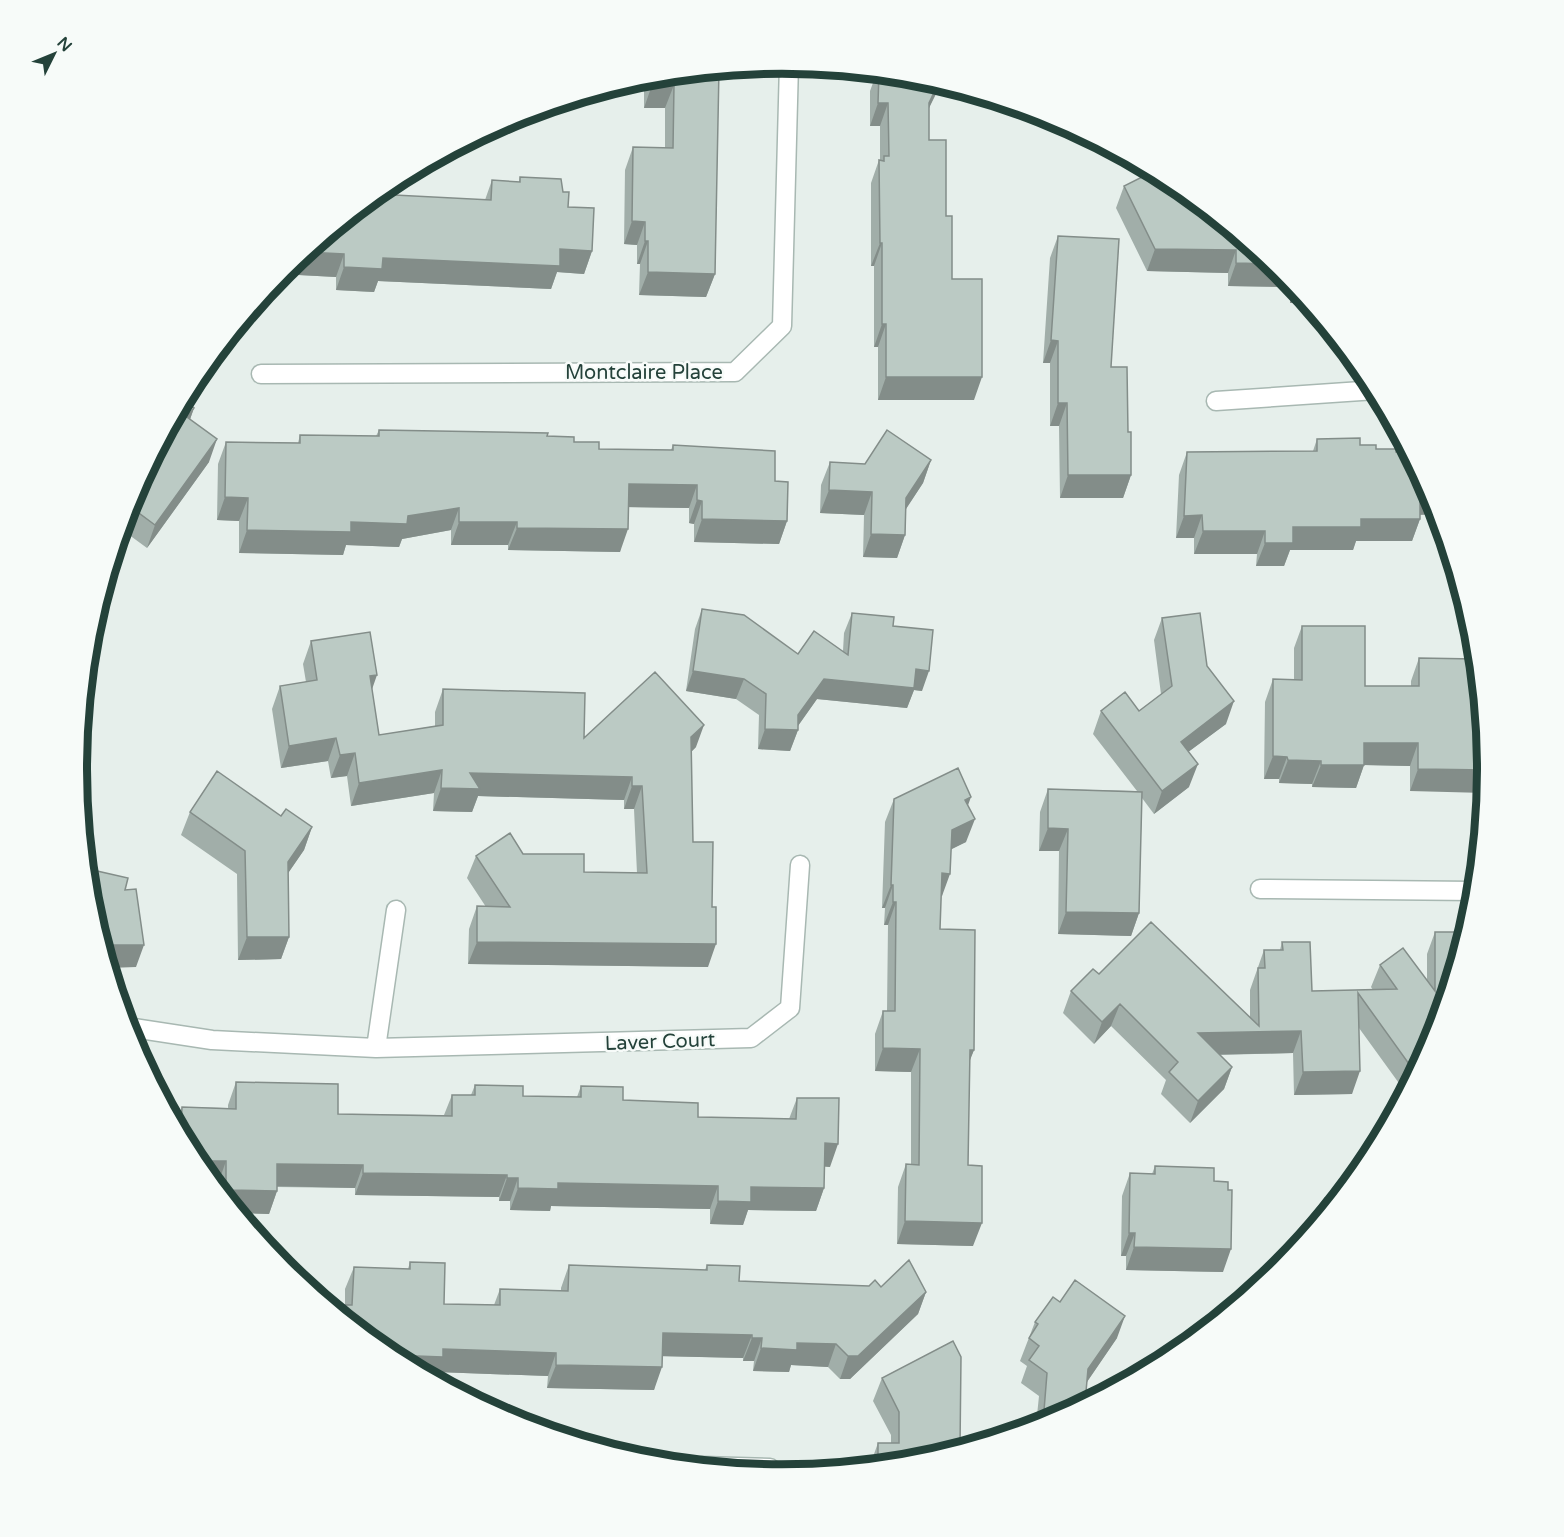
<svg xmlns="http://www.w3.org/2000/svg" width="1564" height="1537" font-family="'Varela Round',sans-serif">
<rect width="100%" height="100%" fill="#e6efeb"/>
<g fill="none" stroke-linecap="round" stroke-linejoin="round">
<!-- street casing -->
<g stroke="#a8b8b2" stroke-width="21">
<path id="street" d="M261,374l474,-2 47,-46 7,-262
M1216,401l160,-11
M1260,889l215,2
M127,1027l85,13 164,8 375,-10 39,-30 10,-143
M376,1048l20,-138
M702,1466l68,2"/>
</g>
<!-- street -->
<use href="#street" stroke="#fff" stroke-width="18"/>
</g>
<!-- wall -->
<path fill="#a1aea9" d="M719,69l-4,205 -9,23 -67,-2 1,-31h-3v-19l-13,-1 1,-74 8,-23 32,1v-40h-21v-31z
M877,72l43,5 20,6 -11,25v32l17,76 6,63 22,121h-96v-53h-4v-81h-3v-83l8,-23 1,1v-35h-10v-35z
M520,177l43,15 5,15 24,44 -8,23 -27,-2 -6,17 -173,-8 -4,11 -38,-2v-13l-56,-3 205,-74 7,-20 27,2z
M1124,186l157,84 27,33h-18v-16l-62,-1v-13l-81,-2 -31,-63z
M1058,236l53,131 17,65 3,43 -8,23h-63l-1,-72h-9v-63h-7l7,-105z
M183,400l11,8 -4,11 19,43 -62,86 -26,-19 9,-31z
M379,430l168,6 27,6 25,7 72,1 2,-5 102,36 12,40 -8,23 -85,-2v-18l-5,-1v-15l-61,-1 -8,45 -112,-2v-5h-57v-15l-49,9 -3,8 -53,-2 -3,10 -104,-2v-32l-22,-1 1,-56 8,-22 72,1 2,-8 76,1z
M1317,439l43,6 16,4 20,3 43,62 -19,1v4l-8,22h-56l-3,9h-63l-6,16h-28l1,-12h-63v-16h-18l3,-63 8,-23 126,-1z
M931,460l-8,23 -17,26 -1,26 -8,23 -34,-1 1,-42 -44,-2 1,-28 9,-23 35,2z
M702,609l96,45 45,-3 1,-18 8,-20 41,13 29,65 -8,-1 -7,18 -90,-9 -19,27v4l-8,21 -32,-2 1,-34 -23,-16 -50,-8 9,-62z
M1162,618l45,48 19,58 -38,28 1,35 -35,27 -12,-16 -3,115 -8,23 -73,-2 1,-83h-20l1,-39 8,-23 89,2 -44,-57 8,-23h38l22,-17 -7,-54z
M1302,626l63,60h46v-5l8,-23 55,101 13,10 -77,22v-25l-46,-1 -8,23 -44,-1v-3l-33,-1v-4h-15l1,-77 8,-23 21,1v-32z
M311,641l61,48 7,46 56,-9v-14l8,-23 141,49 112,9 -5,5 2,90 15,125 -240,-3 1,-35 8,-23 9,1 -19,-29 9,-22 47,-2 61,18 53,1 -3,-64h-10v-9l-146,-4 -6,16 -39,-1 1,-18 -83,13 -4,-30 -16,2 -3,-17 -47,7 -9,-59 8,-23 26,-4 -3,-18z
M894,799l74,6 -2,37 -15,7 -9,47h-1l-1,33 34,121 -5,11 -1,104 5,81 -76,-2 1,-57 8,-23h5v-92l-36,-1v-37l8,-23h4l1,-86h-4l1,-17h-3l3,-86z
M190,812l91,4 31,11 -8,23 -16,23 1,64 -8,22 -43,1 -1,-86 -56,-39z
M1435,932h31l-65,154 -42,-58 -7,66 -58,1 -1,-42 -73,2 12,12 -8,22 -34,34 -29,-29 5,-14 -55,-54 -17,18 -31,-31 8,-22 28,-17 151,43v-27l14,-40h16l2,-8 30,49 61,-1 -2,-3 9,-22 47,15v-26z
M236,1082l102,32 106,1 8,-20h19l4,-10 48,11 54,1 4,-11 42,14 75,17 91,2 8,-21 33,69 -6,-1v22l-8,23 -68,-1 -5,15 -33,-1v-15l-159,-3 -1,5 -40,-1v-9h-11v-4l-144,-2v-7l-78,-1v4l-8,23 -30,-1 -21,-25v-4l-23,-24 -19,-36 6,-17 46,1v-3z
M1155,1166l59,15 9,91 -97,-2v-14h-5l1,-60 8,-23 22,1z
M1333,1204l-52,64 -3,1 7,-18z
M410,1262l34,42 50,1 6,-16 61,2v-3l8,-23 136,5 2,-5 32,16 142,6 45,5 -8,22 -68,65h-10l-12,-12 -37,-2 -2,7 -36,-1 1,-10h-11v-3l-81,-2 -8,34 -107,-2 1,-12 -111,-4 -92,-67v-16l9,-22 54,2z
M1035,1322l82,16 -30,44 -35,38 -16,5 3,-29 -18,-13 6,-17 -7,-5z
M953,1341l-34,120 -49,4 8,-22h13v-8l-18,-34 9,-23z"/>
<!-- shaded-wall -->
<path fill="#838d89" d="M939,82l1,1 -4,11 -16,32 9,-23z
M652,85h22l-9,23h-21z
M559,103l-3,7h-20z
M878,103h10l-8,23h-10z
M632,221l13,1 -8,23 -13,-1z
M645,241h3l-8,23h-3z
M880,243h2l-8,23h-3z
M560,249l32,2 -8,23 -27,-2 -6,17 -173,-8 -4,11 -38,-2 8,-23 39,-9z
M1155,249l81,1 -8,23 -81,-2z
M305,252l39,2 -8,23 -56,-3 3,-5z
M1236,263l37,1 8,6 11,13 -2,4 -62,-1z
M648,272l67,2 -9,23 -67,-2z
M1295,287l13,16h-18z
M882,324h4l-8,23h-4z
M1051,340l7,1 -8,22h-7z
M886,377h96l-8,23h-96z
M1058,403h9l-8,23h-9z
M194,408l-8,23 1,-14z
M217,439l-8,23 -62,86 8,-23z
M931,460l-8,23 -25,38 8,-23z
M1068,475h63l-8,23h-63z
M629,484l68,1 -8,23 -68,-1z
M829,490l43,2 -8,23 -44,-2z
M1420,492h10l4,7 5,15 -28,1z
M225,497l23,1 -9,23 -22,-1z
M697,500l5,1 -8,23 -5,-1z
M459,508l-8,22 -49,9 -3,8 -53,-2 -3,10 -104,-2 8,-23 104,-8 57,-6z
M1202,515l-8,23h-18l8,-22z
M702,519l85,2 -8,23 -85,-2z
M1361,519h59l-8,22h-56l-3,9h-63l-6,16h-28l9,-23 28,-16z
M459,522h58l-9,23h-57z
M517,528l111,1 -8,23 -112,-2z
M1203,531h62l-8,23h-63z
M871,534l34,1 -8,23 -34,-1z
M916,669l13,2 -7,20 -8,-1 -7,18 -90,-9 -22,31h3l-8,21 -32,-2 7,-20 33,-14 26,-36z
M693,671l51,8 -8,20 -50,-8z
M377,675l-8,23 1,-22z
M1234,701l-8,23 -54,40 9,-22z
M704,725l-8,22 -13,13 8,-23z
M336,738l-8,23 -47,7 8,-22z
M1364,743h54l-8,23 -46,-1 -8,23 -44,-1 9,-22z
M355,753l-8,23 -16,2 9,-23z
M1273,756l14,1 -8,22h-15z
M1288,760l33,1 -9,23 -33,-1z
M1198,764l-9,23 -35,27 8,-23z
M1418,769l69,1 -2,23 -75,-2z
M442,770l-8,23 -83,13 8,-23z
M470,773l162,4 -8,23 -146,-4 -6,16 -39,-1 8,-23z
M632,786h10l-8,23h-10z
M971,797l-8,22 2,-19z
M975,819l-9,23 -22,11 8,-23z
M312,827l-8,23 -24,35 8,-23z
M1048,828l20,1 -9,22h-20z
M942,873l8,1 -8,22h-9z
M891,885h2l-8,23h-3z
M893,902h3l-8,23h-4z
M1066,912l73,1 -8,23 -73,-2z
M247,937h42l-8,22 -43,1z
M477,942l239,2 -8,23 -240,-3z
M102,945h42l-8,22 -27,1z
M1120,1004l-9,22 -17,18 8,-22z
M1301,1031l-8,22 -103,2 8,-22z
M883,1048l37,1 -9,23 -36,-1z
M970,1050h4l-9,23z
M1427,1051l-14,26 -12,9 8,-22z
M1232,1067l-8,22 -34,34 8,-22z
M1360,1071l-8,23 -58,1 9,-23z
M825,1143l13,1 -8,23 -14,-1z
M196,1161h30l-8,23h-4z
M277,1164l86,1 -8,23 -86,-2z
M363,1173l144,2 -8,22 -144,-2z
M507,1178h11l-8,23h-11z
M558,1183l160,3 -8,23 -159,-3 -1,5 -40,-1 8,-22z
M751,1187l73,1 -8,23 -68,-1 -5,15 -33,-1 8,-23z
M226,1190l51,1 -8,23 -30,-1 -15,-18z
M905,1221l77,2 -9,23 -76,-2z
M1129,1233h6l-9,23h-5z
M1134,1247l97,2 -8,23 -97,-2z
M926,1292l-8,22 -68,65h-10l8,-23z
M1125,1316l-8,22 -37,54 8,-23z
M663,1333l89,2 -9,23 -88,-2z
M752,1338h10l-8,23h-11z
M797,1343l39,1 -8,23 -37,-2 -2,7 -36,-1 8,-23z
M443,1349l113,4 -8,23 -111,-4 -2,7 -44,-24z
M556,1365l106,2 -8,23 -107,-2z"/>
<!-- building -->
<path fill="#bbcac4" stroke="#838d89" stroke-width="1.5" d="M719,69l-4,205 -67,-2v-31h-3v-19l-13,-1 1,-74 40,1 1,-63h-22v-9z
M879,73l41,4 19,5 -10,21v37h17v76h6v63h30v98h-96v-53h-4v-81h-2l-1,-83 5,1v-5h5l-1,-53h-10z
M520,177l41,2 2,13h6l-1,15 26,1 -2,43 -32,-2v17l-177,-8 -1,11 -38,-2v-13l-39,-2 70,-58 116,6 1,-20 28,2z
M1142,177h23l9,5 99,82 -37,-1v-13l-81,-1 -31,-63z
M1058,236l61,3 -8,128h16l1,65h3v43h-63l-1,-72h-9v-62l-7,-1z
M183,400l11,8 -7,9 30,22 -62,86 -27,-20 2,-6 3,-5z
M379,430l169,3 -1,3 27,1v5h25v7l74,1v-5l102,6v30l13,1 -1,39 -85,-2v-18l-5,-1v-15l-68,-1 -1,45 -111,-1v-6h-58v-14l-51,8 -1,8 -56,-2v10l-104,-2 1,-32 -23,-1 1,-55 74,1v-8l79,1z
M887,430l44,30 -25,38 -1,37 -34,-1 1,-42 -43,-2 1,-28 35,2z
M1360,438v7h16v4h20v3h13l21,40h-10v27h-59v8h-68v16h-28v-12h-62l-1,-16 -18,1 3,-64 130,-1v-12z
M702,609l42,6 54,39 16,-23 34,24 4,-42 42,4 -1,9 40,4 -4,41 -13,-2 -2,19 -90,-9 -26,36v15l-33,-1 1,-35 -22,-15 -51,-8z
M1200,613l7,53 27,35 -53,41 17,22 -36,27 -61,-80 24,-19 14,19 33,-25 -10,-68z
M1302,626h63v60h54v-28l56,1 -1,100 11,-17 2,28 -69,-1v-26h-54v22h-43v-4l-33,-1 -1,-3 -14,-1v-77l29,1z
M370,632l7,43 -7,1 9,59 64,-10v-36l142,4 -1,45 71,-66 49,53 -13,12 2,105h20l-1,65h4v37l-239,-2v-36l33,1 -34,-51 34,-23 13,21h61v18l63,1 -5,-87h-10v-9l-162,-4 10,16 -39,-1 1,-18 -83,13 -4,-30 -15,2 -4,-17 -47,8 -9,-60 37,-6 -6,-39z
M958,768l13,29 -6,3 10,19 -23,11 -2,44 -8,-1 -2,56 35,1 -1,120h-4l-2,115 14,1v57l-77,-2 1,-57 13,1 1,-116 -37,-1v-37h12l1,-109h-3v-17h-2l3,-86z
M217,771l64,45 5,-7 26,18 -24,35 1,75h-42l-2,-86 -55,-39z
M1048,789l94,3 -3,121 -73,-1 2,-83 -20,-1z
M87,871l10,3v-3l31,7 -3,12 11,-1 8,56h-42l-12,-39z
M1151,922l108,104 -1,-58h7l-1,-18h19l-1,-8h28l2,49 85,-2 -17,-24 23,-17 32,43v-59h31l-32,107 -7,12 -18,13 -51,-71 2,78 -57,1 -2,-41 -103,2 34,34 -34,34 -29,-29 9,-10 -58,-58 -18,18 -31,-31 22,-22 6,5z
M236,1082l102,2v30l114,2v-21h23v-10l48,1v10l58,1v-11l42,1v13l75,3v14l98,2 1,-21h42l-1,46 -13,-1 -1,45 -73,-1v15l-33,-1v-15l-160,-3v6l-40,-1v-10h-11v-3l-144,-2v-8l-86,-1v27l-51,-1v-29h-30l-15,-27 1,-27 54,2z
M1155,1166l59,2v13l14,1v8h4l-1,59 -97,-2 1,-14h-6l1,-60 25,1z
M1325,1198l8,6 -42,51 -6,-4z
M909,1260l17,32 -68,64h-10l-12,-12 -39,-1v7l-36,-2 1,-10h-10v-3l-89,-2 -1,34 -106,-2v-12l-113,-4v8l-52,-2v1l-62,-51h23l2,-38 56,2v-7l35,1 -1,41 56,1v-16l68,2 1,-26 138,5v-5l33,1 -1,15 130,5 6,-6 6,7z
M292,1274l11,1 -1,8z
M1075,1280l50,36 -37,53 -3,34 -33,17 -9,3 4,-50 -18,-13 10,-14 -10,-8 9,-14 -3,-2 18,-25 7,5z
M953,1341l8,16 -1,91 -41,13 -41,4v-22h21v-31l-17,-34z"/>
<g text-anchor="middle" stroke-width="5" stroke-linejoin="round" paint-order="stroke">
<!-- street labels -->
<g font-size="20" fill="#24423a" stroke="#f7fbf9">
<text x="644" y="379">Montclaire Place</text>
<text transform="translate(660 1041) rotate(-2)" y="7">Laver Court</text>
</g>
</g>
<!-- crop -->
<path d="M0 0H1564V1537H0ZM87 769a695 695 0 1 1 1390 0a695 695 0 1 1-1390 0Z" fill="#f7fbf9" fill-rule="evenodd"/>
<path fill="none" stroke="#24423a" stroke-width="8" d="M87 769a695 695 0 1 1 1390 0a695 695 0 1 1-1390 0Z"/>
<!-- north arrow -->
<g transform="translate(54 54) rotate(47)" stroke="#f7fbf9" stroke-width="4.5" paint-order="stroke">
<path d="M0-4.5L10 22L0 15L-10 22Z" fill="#24423a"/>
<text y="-9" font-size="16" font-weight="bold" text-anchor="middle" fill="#24423a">N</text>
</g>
</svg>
